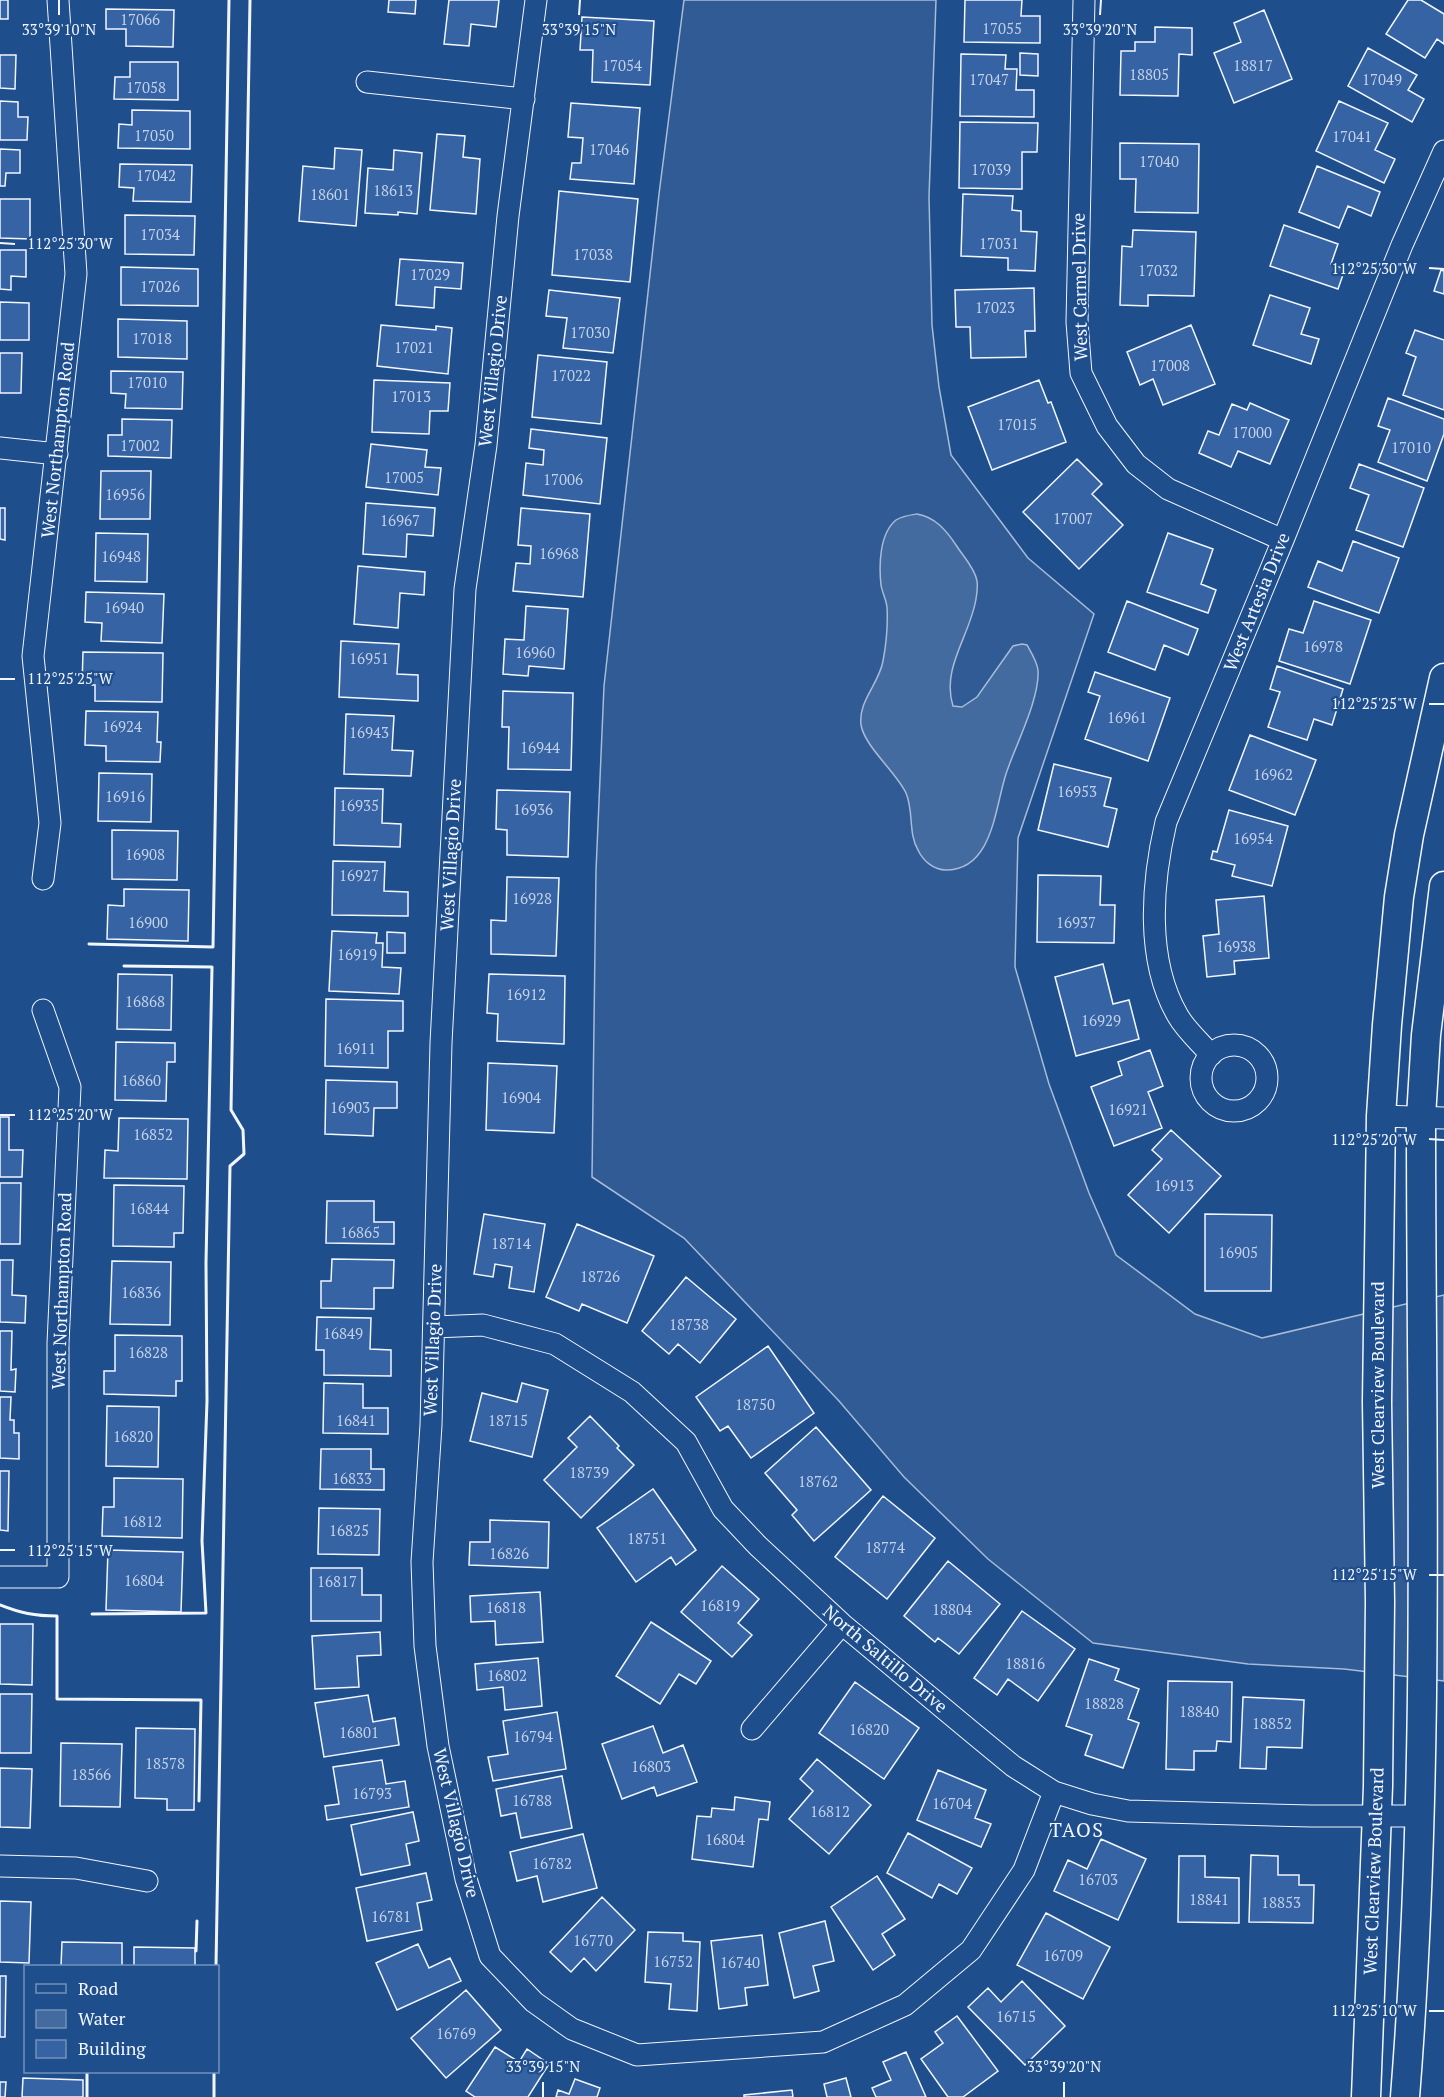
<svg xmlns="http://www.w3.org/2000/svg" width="1444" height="2097" font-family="'PT Serif',serif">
<rect width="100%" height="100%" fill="#1f4e8c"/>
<!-- built -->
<path fill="#305b95" stroke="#a8bbd7" stroke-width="1.5" d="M684,0h252l-7,197 3,128 7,62 12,68 77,103 66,56 -76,224 -3,129 34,117 40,109 27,62 79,59 67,24 182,-43v386l-100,-12 -96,-5 -155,-21 -105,-84 -84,-82 -65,-76 -155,-163 -92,-61 4,-306 8,-185 55,-492z"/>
<!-- water -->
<path fill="#446ba0" stroke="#a8bbd7" stroke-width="1.5" d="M917,514c18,3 29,16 39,31 6,10 19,23 21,36 1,6 0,12 -1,18 -6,37 -35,69 -23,107l9,1 15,-10 36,-51 9,-2 5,1c4,7 10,17 11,25 2,29 -23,76 -32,104 -11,33 -13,96 -60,96 -12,0 -23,-9 -28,-20 -10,-17 -4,-38 -12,-57 -10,-21 -41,-46 -45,-68 -3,-24 18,-41 22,-64 3,-16 5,-37 4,-54 -1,-8 -5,-15 -6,-22 -2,-19 -2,-51 15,-65 6,-4 14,-5 21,-6z"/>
<!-- building -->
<path fill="#3563a3" stroke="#f2f6ff" stroke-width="1.5" d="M0,0h8v19h-8z
M389,0h27l-1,14 -27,-2z
M449,0h50l-3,27 -25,-3 -2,22 -25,-2z
M965,0h57l-1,16h19v27l-76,-1z
M1408,0h13l23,14v30l-7,-5 -12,19 -39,-24z
M106,9l68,1 -1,37 -47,-1v-17h-20z
M1264,10l28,69 -58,24 -20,-50 27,-11 -7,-19z
M582,17l72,4 -4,64 -58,-3 1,-32h-13z
M1155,27l37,1v27l-13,-1 -1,42 -58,-1 1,-44h14v-9h20z
M1368,48l49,27 -9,15 16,9 -12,23 -64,-36z
M1020,53l18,1v22l-18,-1z
M961,54l45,1 -1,14h12l-1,21h18v27l-74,-1z
M0,55h16l-1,34 -15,-1z
M130,62h48v38l-64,-1 1,-22h15z
M0,101l18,1v15h10l-1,23h-27z
M1339,101l49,22 -13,27 20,9 -11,24 -68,-32z
M571,103l69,5 -6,76 -64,-5 2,-16h9l2,-25 -15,-1z
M132,110l58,1v38l-72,-1 1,-24 13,1z
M960,122l78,1 -1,29h-15v37l-63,-1z
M437,134l28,2 -2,21 17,2 -4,55 -46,-4z
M1120,143l79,1 -1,69 -63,-1 1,-33h-16z
M335,148l27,2 -6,76 -57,-5 4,-55 31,3z
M0,149l20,1v23h-14l-1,13h-5z
M394,150l28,3 -5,61 -19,-2v3l-33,-2 3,-45 25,2z
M120,164l72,1 -1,37 -58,-1 1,-13 -15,-1z
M1317,166l63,26 -9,24 -23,-10 -9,22 -40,-16z
M559,191l79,8 -8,83 -78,-7z
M963,194l50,2 -1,14 9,1v20l16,1 -2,39 -27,-1v-12l-47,-2z
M0,199h30v40l-30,-1z
M125,215l70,1 -1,39 -69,-1z
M1284,225l54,19 -7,20 14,5 -7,20 -68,-23z
M1133,230l63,2 -2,64 -46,-1v11l-28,-1 2,-59 10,1z
M0,250h26v27l-15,-1v14l-11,-1z
M400,259l63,4 -2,26 -26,-2 -1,21 -38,-3z
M121,267l77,2v37l-77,-1z
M1441,270l3,1v23l-10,-3z
M1034,288l1,43h-10l1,26 -55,1 -1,-31h-14l-1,-37z
M549,290l71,8 -7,55 -50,-5 4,-30 -21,-2z
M1270,295l40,13 -9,26 18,5 -8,25 -58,-19z
M0,302l29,1v37h-29z
M118,319l69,2v38l-69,-2z
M381,325l55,5v-4l16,2 -4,46 -71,-8z
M1191,325l24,59 -52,21 -10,-26 -13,6 -13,-33z
M1415,330l29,10v70l-41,-15 13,-38 -10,-4z
M0,353h22l-1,40h-21z
M538,355l69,7 -6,62 -69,-7z
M111,371l72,1 -1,37 -57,-1 1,-14 -15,-1z
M374,380l76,3 -2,28h-18l-1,23 -57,-2z
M1039,380l9,23 3,-1 15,40 -74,28 -24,-63z
M1388,398l56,21v15l-17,47 -49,-19 12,-32 -12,-4z
M1250,403l39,17 -19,44 -32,-13 -7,16 -32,-14 9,-22 11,4 13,-31 15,6z
M122,419l50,1 -1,38 -63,-2v-21h14z
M531,429l76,9 -7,66 -77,-9 3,-32 17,2 1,-15 -15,-2z
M371,444l56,6 -2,17 16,1 -3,27 -72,-8z
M1077,459l25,25 -10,10 31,31 -44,44 -56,-57z
M1359,464l65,24 -21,59 -47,-17 13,-35 -19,-7z
M101,471h50l-1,48h-50z
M366,503l69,5 -2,28 -26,-2 -1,23 -43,-3z
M0,508h5v32l-5,-1z
M521,508l69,6 -7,83 -70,-6 3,-28 14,1 1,-18 -13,-1z
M96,533l52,1 -1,48 -52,-1z
M1168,533l45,16 -12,35 15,6 -8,23 -61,-21z
M1353,541l46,17 -20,55 -71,-26 10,-26 24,10z
M358,566l67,6 -1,23 -24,-2 -2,35 -44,-4z
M86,592l78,2 -2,49 -61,-2 1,-18 -17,-1z
M1127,601l71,28 -10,26 -24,-10 -9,25 -47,-18z
M1314,601l57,19 -21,64 -71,-23 10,-32 14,4z
M526,606l42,3 -4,60 -35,-3 -1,10 -25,-2 2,-35 19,1z
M341,641l58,3 -2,30 21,1v26l-79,-4z
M83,652l80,1 -1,49 -67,-1v-16h-13z
M1277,666l66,23 -11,36 -18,-6 -7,21 -39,-13 12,-35 -10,-3z
M1095,672l75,26 -22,63 -63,-22 15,-43 -12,-4z
M503,691l70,2 -2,77 -63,-1 1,-42h-7z
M86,711l72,1 -1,30h4l-1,20 -54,-1v-15l-21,-1z
M346,714l48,2 -2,34 21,1 -2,25 -67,-2z
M1250,735l66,25 -21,55 -66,-25z
M1054,764l57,14 -7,28 13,3 -9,38 -70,-17z
M99,773l53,1 -1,48 -53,-1z
M335,788l48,1 -1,34 19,1 -1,23 -66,-2z
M497,790l73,2 -2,65 -61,-2v-25l-11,-1z
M1229,810l59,16 -16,60 -40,-10 3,-11 -24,-6 2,-8 4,1z
M112,830l66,1 -1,49 -65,-1z
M333,861l52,1 -1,29 24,1v24l-76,-1z
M1038,875l63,1 -1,29h15l-1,38 -77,-1z
M507,877l52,1 -3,78 -65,-2v-34l15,1z
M124,889l65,1 -1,51 -81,-2 1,-34 16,1z
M1264,896l5,62 -35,3 1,13 -28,3 -4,-41 16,-2 -3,-34z
M332,931l45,2 -1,10h7l-1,24 19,1 -2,26 -70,-3z
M387,932l18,1v20h-18z
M1103,964l10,40 16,-4 10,39 -63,17 -21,-79z
M118,974l54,1 -1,55 -54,-1z
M489,974l76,2 -1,68 -67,-3 1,-27 -11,-1z
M326,999l77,2v30h-15v37l-63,-2z
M116,1042l59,1v19h-8l-1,39 -51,-1z
M1150,1050l13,36 -15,6 14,36 -48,18 -23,-59 31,-12 -4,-13z
M488,1063l69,3 -3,67 -68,-3z
M326,1080l71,2v26h-23l-1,28 -48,-2z
M0,1117h9v33h14l-1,27h-22z
M119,1118l69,1 -1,60 -83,-1 1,-28 13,1z
M1171,1130l50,46 -52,57 -41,-38 34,-36 -10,-9z
M0,1183h21l-1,61h-20z
M114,1185l70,1 -1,47h-9v14l-61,-1z
M327,1201h47v21h20v22l-68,-1z
M484,1214l61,10 -11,68 -25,-4 3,-21 -17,-3 -2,13 -19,-3z
M1205,1214l67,1 -1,76h-66z
M577,1224l77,32 -27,67 -45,-19 -3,7 -33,-14z
M332,1259l62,1 -1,28h-19v21l-53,-1v-27h10z
M0,1260h13l-1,35 14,1 -1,27 -25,-1z
M112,1261l59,1 -1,63 -60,-1z
M686,1277l50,42 -36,44 -22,-19 -9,10 -27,-23z
M317,1317l54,1 -1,31 21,1v26l-67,-1v-25h-8z
M0,1331h12l-1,39 5,-1 -1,23 -15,-1z
M115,1335l67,1v45h-6v15l-72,-2v-23h11z
M768,1346l46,67 -63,45 -23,-32 -8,5 -24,-34z
M324,1383l39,1v24h25v26l-65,-1z
M522,1383l26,7 -16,67 -62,-16 12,-48 35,9z
M0,1397h11l-1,23h4v13h5v26l-19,-1z
M107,1406l52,1 -1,60 -52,-1z
M590,1416l29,30 -2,2 17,17 -53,53 -37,-38 33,-33 -9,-9z
M816,1427l55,63 -57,51 -22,-26 5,-5 -32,-37z
M321,1449h50v20h13v21l-64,-1z
M0,1471h9l-1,60 -8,-1z
M114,1478l69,1 -1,59 -80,-2 1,-29h11z
M653,1489l43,61 -20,15 -5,-8 -35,25 -39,-54z
M883,1496l52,42 -48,61 -52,-42z
M319,1508l61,1 -1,46 -61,-1z
M490,1520l59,2 -1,46 -79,-3 1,-23h20z
M108,1550l75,2 -2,60 -75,-2z
M948,1561l52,43 -41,50 -21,-16 -3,4 -31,-26z
M722,1566l37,33 -21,24 14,12 -20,22 -51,-45z
M311,1568h51v27h19v26h-70z
M540,1592l3,50 -47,3 -1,-24 -24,1 -1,-26z
M1022,1611l53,38 -37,52 -30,-22 -11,16 -23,-17z
M651,1622l60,39 -15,23 -17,-10 -19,30 -44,-28z
M0,1624h33l-1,61 -32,-1z
M380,1632l1,23 -24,1 2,31 -44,2 -3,-53z
M538,1658l4,48 -37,4 -2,-23 -26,3 -2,-26z
M1089,1659l30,10 -4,11 24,9 -11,30 11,4 -16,45 -38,-13 7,-20 -26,-9z
M1168,1681l64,1 -1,60 -14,-1 -1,10h-22v19l-28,-1z
M855,1682l64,46 -35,51 -65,-46z
M0,1694h32l-1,59h-31z
M368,1695l5,27 22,-4 4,27 -75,12 -9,-54z
M1243,1697l61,3 -2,48 -35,-1 -1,22 -26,-1z
M557,1712l9,57 -73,12 -5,-24 20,-3 -5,-33z
M653,1726l10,27 20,-8 14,37 -40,14 -3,-9 -32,12 -20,-55z
M136,1728l59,1 -1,81h-27v-11l-32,-1z
M61,1743l61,1 -2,63 -60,-1z
M817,1759l54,46 -42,49 -40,-35 24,-28 -13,-12z
M382,1760l4,24 19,-3 4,26 -82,13 -2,-14 14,-2 -6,-37z
M0,1768l32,1 -2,59 -30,-1z
M938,1770l48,20 -11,28 16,6 -10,23 -64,-27z
M562,1776l10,52 -51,10 -5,-25 -15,3 -5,-27z
M735,1797l35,5 -2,18 -9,-1 -6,48 -61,-8 5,-43 14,1 1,-9 22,2z
M413,1812l6,29 -13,3 4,21 -49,10 -10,-50z
M908,1833l64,35 -15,26 -18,-10 -7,14 -45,-25z
M583,1834l14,54 -54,14 -6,-26 -20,5 -7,-29z
M1101,1839l45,20 -28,61 -64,-29 14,-31 19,9z
M1251,1855l27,1v19h21v10h15l-1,38 -64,-1z
M1179,1856h26v21l34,1v45l-61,-1z
M426,1873l6,27 -15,3 5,27 -55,11 -11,-53z
M877,1876l28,43 -23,15 13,21 -22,15 -42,-63z
M602,1897l33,33 -39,41 -12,-13 -13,14 -21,-20z
M0,1901l31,1 -2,61 -29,-1z
M1046,1913l64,34 -27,52 -66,-34z
M825,1921l9,40 -21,5 6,25 -25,7 -15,-65z
M648,1932l35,1v8l17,1 -3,69 -28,-2 2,-25 -26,-2z
M762,1935l6,50 -23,3 2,17 -28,4 -8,-68z
M62,1942l60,1v23h-61z
M418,1944l11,24 21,-10 11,23 -64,29 -21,-47z
M134,1947l61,1v18h-61z
M0,1976h6l-1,61h-5z
M1022,1981l43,45 -40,39 -57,-58 20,-19 13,14z
M466,1990l35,40 -55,48 -35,-40z
M957,2016l41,55 -35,26h-15l-27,-38 22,-16 -8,-11z
M495,2047l24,15 8,-13 22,15 -21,33h-53l-9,-6z
M906,2052l20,45h-50l-4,-9 19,-8 -8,-18z
M23,2078l60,2v17h-61z
M846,2078l5,19h-24l-3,-13z
M575,2079l25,9 -3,9h-41l2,-7 11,4z
M0,2082h6l-1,15h-5z
M792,2090l1,7h-49v-2z"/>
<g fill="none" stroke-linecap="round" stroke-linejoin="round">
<!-- street casing -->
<g stroke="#f2f6ff" stroke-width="23">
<path id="street" d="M536,0l-28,216 -22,229 -21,144 -24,454 -10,382 -9,137 3,84 13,100 28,133 24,77 44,46 38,27 65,26 186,-13 82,-37 66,-55 53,-80 30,-78
M1084,0l-7,322 4,51 26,53 29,38 32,25 115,51
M367,82l157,17
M0,448l57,6
M43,879l7,-56 -17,-167 43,-382 -18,-274
M1201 1078a33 33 0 1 1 66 0a33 33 0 1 1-66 0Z
M1211,1055c-11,-13 -25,-25 -33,-39 -33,-56 -26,-134 -12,-194l117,-282 119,-295 42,-94
M1381,1116l63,2
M434,1327l49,-2 72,19 77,48 54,50 37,67 35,37 84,78 131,109 40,33 41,26 38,12 36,7 183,5h110
M0,1577h58v-234l12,-256 -27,-77
M752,1729l90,-105
M0,1866l76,2 71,13"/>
</g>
<!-- secondary casing -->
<g stroke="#f2f6ff" stroke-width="31">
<path id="secondary" d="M1366,2097l12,-311 2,-184 -3,-200 4,-286 6,-91 12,-128 10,-62 35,-157
M1405,2097c26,-326 16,-653 16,-980l5,-82 18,-149"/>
</g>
<!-- street -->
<use href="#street" stroke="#1f4e8c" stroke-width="21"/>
<!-- secondary -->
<use href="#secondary" stroke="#1f4e8c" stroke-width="28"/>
<!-- wall -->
<path stroke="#f2f6ff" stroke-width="3" d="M89,944l124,3 16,-947
M0,1605c20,8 35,11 57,11v83l144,1 -2,101
M92,1614l114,-1 -4,-72 5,-140 -1,-138 6,-296 -88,-1
M196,1951l1,-30
M216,1966l14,-800 14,-12 -1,-24 -12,-20 19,-1110
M87,2097v-25
M214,2097v-25"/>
</g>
<!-- ticks -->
<path fill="none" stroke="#f2f6ff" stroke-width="2" d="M59,15v-15M579,15l1,-15M1100,15l1,-15M0,243l15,1M1429,268l15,1M0,679h15M1429,704h15M0,1115h15M1429,1139l15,1M0,1550h15M1429,1575h15M1429,2011h15M543,2097v-15M1064,2097v-15"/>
<g text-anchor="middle" stroke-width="4.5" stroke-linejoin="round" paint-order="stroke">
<!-- number labels -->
<g font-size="15" fill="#c3d1e8">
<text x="140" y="25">17066</text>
<text x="1002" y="34">17055</text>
<text x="622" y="71">17054</text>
<text x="1253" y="71">18817</text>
<text x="1149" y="80">18805</text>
<text x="989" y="85">17047</text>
<text x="1382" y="85">17049</text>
<text x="146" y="93">17058</text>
<text x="154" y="141">17050</text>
<text x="1352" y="142">17041</text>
<text x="609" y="155">17046</text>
<text x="1159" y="167">17040</text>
<text x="991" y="175">17039</text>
<text x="156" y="181">17042</text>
<text x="393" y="196">18613</text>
<text x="330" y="200">18601</text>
<text x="160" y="240">17034</text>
<text x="999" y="249">17031</text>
<text x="593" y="260">17038</text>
<text x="1158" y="276">17032</text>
<text x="430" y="280">17029</text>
<text x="160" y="292">17026</text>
<text x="995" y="313">17023</text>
<text x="590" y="338">17030</text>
<text x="152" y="344">17018</text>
<text x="414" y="353">17021</text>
<text x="1170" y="371">17008</text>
<text x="571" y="381">17022</text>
<text x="147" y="388">17010</text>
<text x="411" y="402">17013</text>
<text x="1017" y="430">17015</text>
<text x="1252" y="438">17000</text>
<text x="140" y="451">17002</text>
<text x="1411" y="453">17010</text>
<text x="404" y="483">17005</text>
<text x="563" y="485">17006</text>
<text x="125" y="500">16956</text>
<text x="1073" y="524">17007</text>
<text x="400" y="526">16967</text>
<text x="559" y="559">16968</text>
<text x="121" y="562">16948</text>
<text x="124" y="613">16940</text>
<text x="1323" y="652">16978</text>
<text x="535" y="658">16960</text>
<text x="369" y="664">16951</text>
<text x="1127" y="723">16961</text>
<text x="122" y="732">16924</text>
<text x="369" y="738">16943</text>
<text x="540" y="753">16944</text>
<text x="1273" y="780">16962</text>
<text x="1077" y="797">16953</text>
<text x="125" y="802">16916</text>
<text x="359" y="811">16935</text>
<text x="533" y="815">16936</text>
<text x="1253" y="844">16954</text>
<text x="145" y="860">16908</text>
<text x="359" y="881">16927</text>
<text x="532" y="904">16928</text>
<text x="148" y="928">16900</text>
<text x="1076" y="928">16937</text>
<text x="1236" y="952">16938</text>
<text x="357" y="960">16919</text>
<text x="526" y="1000">16912</text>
<text x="145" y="1007">16868</text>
<text x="1101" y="1026">16929</text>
<text x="356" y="1054">16911</text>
<text x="141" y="1086">16860</text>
<text x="521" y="1103">16904</text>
<text x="350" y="1113">16903</text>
<text x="1128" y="1115">16921</text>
<text x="153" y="1140">16852</text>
<text x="1174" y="1191">16913</text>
<text x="149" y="1214">16844</text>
<text x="360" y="1238">16865</text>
<text x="511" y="1249">18714</text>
<text x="1238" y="1258">16905</text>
<text x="600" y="1282">18726</text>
<text x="141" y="1298">16836</text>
<text x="689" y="1330">18738</text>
<text x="343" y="1339">16849</text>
<text x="148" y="1358">16828</text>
<text x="755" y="1410">18750</text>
<text x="356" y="1426">16841</text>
<text x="508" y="1426">18715</text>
<text x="133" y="1442">16820</text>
<text x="589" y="1478">18739</text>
<text x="352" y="1484">16833</text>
<text x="818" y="1487">18762</text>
<text x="142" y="1527">16812</text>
<text x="349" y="1536">16825</text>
<text x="647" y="1544">18751</text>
<text x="885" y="1553">18774</text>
<text x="509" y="1559">16826</text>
<text x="144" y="1586">16804</text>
<text x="337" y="1587">16817</text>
<text x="720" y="1611">16819</text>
<text x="506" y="1613">16818</text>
<text x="952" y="1615">18804</text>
<text x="1025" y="1669">18816</text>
<text x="507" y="1681">16802</text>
<text x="1104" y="1709">18828</text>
<text x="1199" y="1717">18840</text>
<text x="1272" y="1729">18852</text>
<text x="869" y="1735">16820</text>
<text x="359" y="1738">16801</text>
<text x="533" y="1742">16794</text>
<text x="165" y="1769">18578</text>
<text x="651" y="1772">16803</text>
<text x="91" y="1780">18566</text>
<text x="372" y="1799">16793</text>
<text x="532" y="1806">16788</text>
<text x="952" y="1809">16704</text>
<text x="830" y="1817">16812</text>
<text x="725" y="1845">16804</text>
<text x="552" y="1869">16782</text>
<text x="1098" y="1885">16703</text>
<text x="1209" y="1905">18841</text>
<text x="1281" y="1908">18853</text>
<text x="391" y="1922">16781</text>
<text x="593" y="1946">16770</text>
<text x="1063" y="1961">16709</text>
<text x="673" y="1967">16752</text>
<text x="740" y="1968">16740</text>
<text x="1016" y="2022">16715</text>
<text x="456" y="2039">16769</text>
</g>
<!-- street labels -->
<g font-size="18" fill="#f2f6ff" stroke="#1f4e8c">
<text transform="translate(1080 287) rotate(-91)" y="6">West Carmel Drive</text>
<text transform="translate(493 371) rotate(-84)" y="6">West Villagio Drive</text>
<text transform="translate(58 440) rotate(-84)" y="6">West Northampton Road</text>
<text transform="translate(1257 602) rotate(-68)" y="6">West Artesia Drive</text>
<text transform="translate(451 855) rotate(-87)" y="6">West Villagio Drive</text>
<text transform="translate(62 1291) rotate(-88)" y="6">West Northampton Road</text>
<text transform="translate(433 1340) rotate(-88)" y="6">West Villagio Drive</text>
<text transform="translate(1378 1385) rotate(-90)" y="6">West Clearview Boulevard</text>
<text transform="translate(885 1659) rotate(40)" y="6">North Saltillo Drive</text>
<text transform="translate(456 1823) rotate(77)" y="6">West Villagio Drive</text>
<text transform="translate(1374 1871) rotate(-88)" y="6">West Clearview Boulevard</text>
</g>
<!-- neighbourhood labels -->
<g font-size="20" letter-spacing="1.5" fill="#f2f6ff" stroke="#1f4e8c">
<text x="1077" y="1837">TAOS</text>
</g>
</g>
<g font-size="15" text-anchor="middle" fill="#f2f6ff" stroke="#1f4e8c" stroke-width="4.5" stroke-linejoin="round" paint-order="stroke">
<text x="59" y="35">33°39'10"N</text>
<text x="579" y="35">33°39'15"N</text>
<text x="1100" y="35">33°39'20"N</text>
<text x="70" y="249">112°25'30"W</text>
<text x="1374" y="274">112°25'30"W</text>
<text x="70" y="684">112°25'25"W</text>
<text x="1374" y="709">112°25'25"W</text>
<text x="70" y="1120">112°25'20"W</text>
<text x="1374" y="1145">112°25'20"W</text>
<text x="70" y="1556">112°25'15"W</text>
<text x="1374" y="1580">112°25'15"W</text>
<text x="1374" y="2016">112°25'10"W</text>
<text x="543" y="2072">33°39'15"N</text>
<text x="1064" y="2072">33°39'20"N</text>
</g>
<!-- legend -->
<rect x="24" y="1965" width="195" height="108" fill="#1f4e8c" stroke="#7391ba" stroke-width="1.5"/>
<rect x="36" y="1984" width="30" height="9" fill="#1f4e8c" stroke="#7391ba" stroke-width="1.5"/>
<text x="78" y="1995" font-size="18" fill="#f2f6ff">Road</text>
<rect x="36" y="2010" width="30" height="18" fill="#446ba0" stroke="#7391ba" stroke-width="1.5"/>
<text x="78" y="2025" font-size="18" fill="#f2f6ff">Water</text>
<rect x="36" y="2040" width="30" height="18" fill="#3563a3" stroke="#7391ba" stroke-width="1.5"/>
<text x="78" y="2055" font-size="18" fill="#f2f6ff">Building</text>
</svg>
